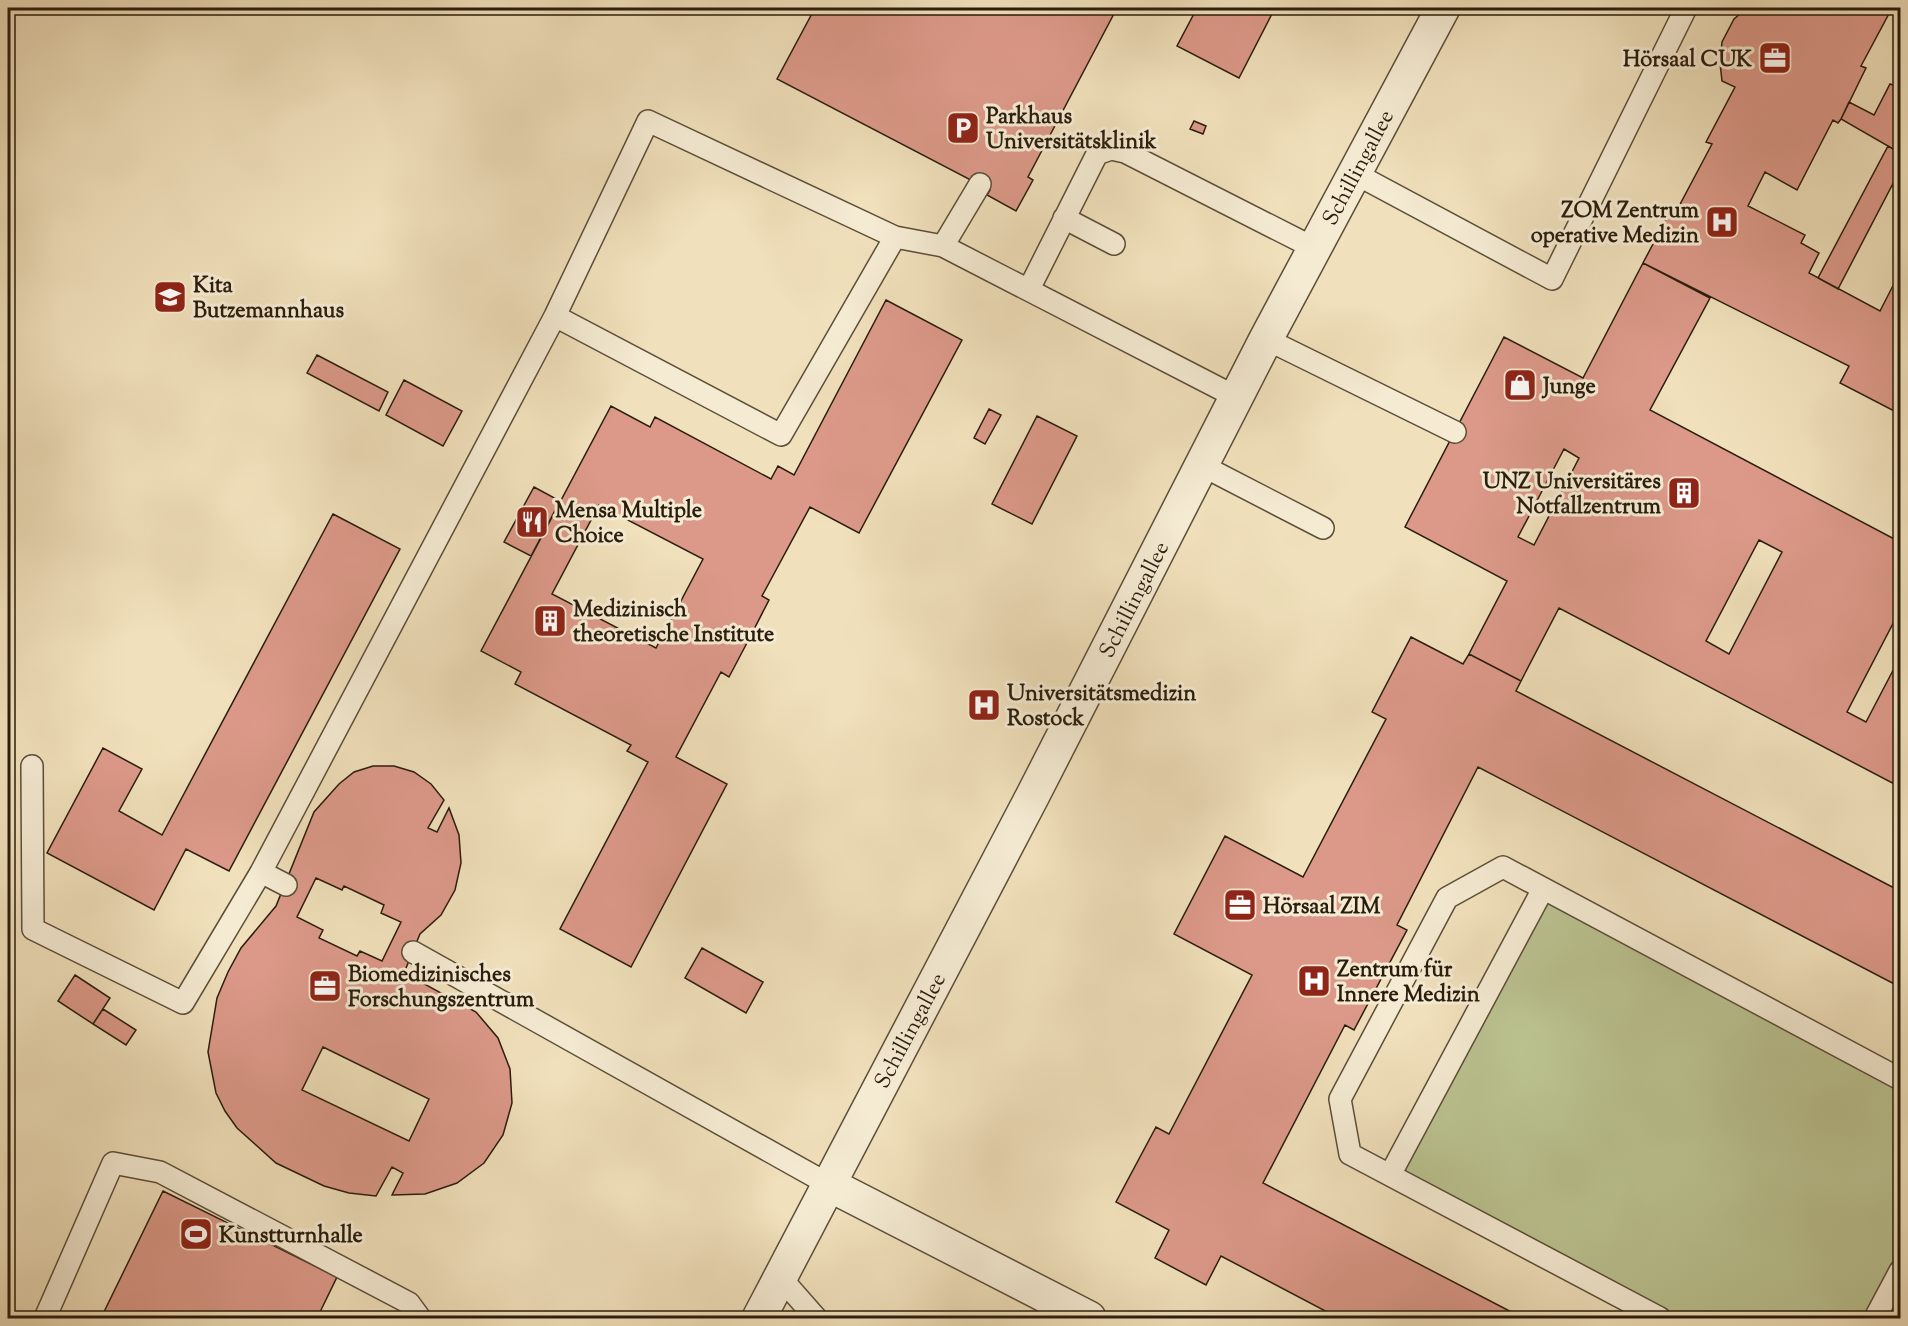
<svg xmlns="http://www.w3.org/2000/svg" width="1908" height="1326" font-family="'Sorts Mill Goudy',serif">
<rect width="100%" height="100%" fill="#f0e0bb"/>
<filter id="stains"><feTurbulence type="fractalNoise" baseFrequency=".00333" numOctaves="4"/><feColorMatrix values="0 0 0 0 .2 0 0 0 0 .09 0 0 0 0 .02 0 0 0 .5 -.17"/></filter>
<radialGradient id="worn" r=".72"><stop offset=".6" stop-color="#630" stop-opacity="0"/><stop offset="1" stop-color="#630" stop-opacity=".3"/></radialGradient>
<!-- green -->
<path fill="#bac290" stroke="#72704e" stroke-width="1.5" d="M1543,889l357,190v192l-25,47h-215l-270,-143z"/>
<!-- building -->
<path fill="#dc9989" stroke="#2a1d0d" stroke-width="1.5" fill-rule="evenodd" d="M92,8h75l-75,6z
M815,8h302l-89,169 5,3 -17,31 -29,-16 3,-5 -213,-111z
M1197,8h78l-36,70 -62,-32z
M1747,8h145l-31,58 5,2 -25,51 -3,4 -5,-3 -36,70 -32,-18 -17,34 57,29 -4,8 18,10 -10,20 71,38 20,-39v142l-60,-31 9,-17 -206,-103 30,-57 5,2 34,-64 -6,-2 29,-55 -13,-6 -2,-18 2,-21 12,-23z
M1890,84l10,3v66l-59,-34 8,-17 25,13z
M1194,121l12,5 -3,8 -13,-5z
M1888,146l12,7v17l-62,119 -20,-11z
M1900,170v20l-8,-4z
M1643,263l67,35 -60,112 250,132v68l-53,102 19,10 34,-65v130l-341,-179 -38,73 -52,-27 38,-73 -102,-54 99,-190 79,41zM1564,449l15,9 -45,87 -16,-8zM1759,540l23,12 -53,102 -23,-13z
M886,300l76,40 -103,193 -49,-26 -48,89 7,4 -21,41 -19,36 -8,-5 -45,85 51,27 -96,183 -71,-38 88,-167 -21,-11 4,-6 -116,-61 6,-12 -40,-21 130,-245 39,21 5,-10 116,62 7,-13 16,9zM599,505l104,54 -47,89 -104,-54z
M317,355l71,37 -9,19 -72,-38z
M404,380l58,31 -19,35 -57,-31z
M989,409l12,6 -16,29 -11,-6z
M1037,416l40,20 -45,88 -40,-20z
M534,487l26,14 -29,55 -27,-14z
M333,514l67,35 -171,322 -43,-22 -32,61 -107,-57 56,-105 39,21 -23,42 43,24z
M1411,637l52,27 6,-10 52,27 -5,10 384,200v96l-422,-220 -81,158 10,5 -53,100 -9,-5 -82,158 260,135h-187l-1,-2 -114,-60 -15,29 -51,-27 14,-28 -53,-28 40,-75 13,7 83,-159 -78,-41 51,-98 78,41 83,-158 -14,-7z
M373,766h21l20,6 17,12 13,16 -16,28 9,4 12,-24 10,27 2,28 -6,27 -14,25 -21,19 -16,39 72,39 22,26 12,31 2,34 -9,32 -19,28 -27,20 -32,11 -33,1 11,-22 -11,-6 -16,29 -27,-3 -25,-7 -48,-23 -39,-35 -12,-17 -9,-18 -8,-41 9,-54 11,-26 13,-24 35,-42 38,-94 25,-28 15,-12zM316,878l26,12 2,-4 40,19 -3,8 20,9 -19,39 -22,-10 -3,5 -38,-18 4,-8 -26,-13zM323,1047l106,52 -20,42 -107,-51z
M702,948l61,34 -17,31 -61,-35z
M75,975l35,23 -17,26 -35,-23z
M103,1009l33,21 -10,15 -33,-21z
M163,1191l174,86 -17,35 1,6h-220z"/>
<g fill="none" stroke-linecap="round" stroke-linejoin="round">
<!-- service casing -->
<g stroke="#5c4e38" stroke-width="24">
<path id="service" d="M1354,173l198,106 134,-271
M1064,218l50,26
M943,246l37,-62
M1029,289l68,-135 14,-5 14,3 189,96
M555,316l226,119 114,-198
M1266,339l189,93
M1201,465l122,63
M32,766l1,163 150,74 78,-131
M286,885l-25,-13 294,-556 93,-195 247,116 48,9 293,151
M413,952l415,232
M1390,1175l153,-286
M780,1277l36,41
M45,1318l68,-155 47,9 249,131 11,15
M1660,1318l-310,-164 -10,-55 107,-201 56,-31 397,212
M1875,1318l25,-47"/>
</g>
<!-- minor casing -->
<g stroke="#5c4e38" stroke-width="36">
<path id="minor" d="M828,1184l261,134
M759,1318l274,-523 233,-456 177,-331"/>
</g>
<!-- service -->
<use href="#service" stroke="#f5ebd3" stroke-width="21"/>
<!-- minor -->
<use href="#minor" stroke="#f5ebd3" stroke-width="33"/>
</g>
<!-- icons -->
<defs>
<g id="office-square" transform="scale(1.725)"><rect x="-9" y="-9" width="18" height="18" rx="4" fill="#8f2418" stroke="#f5ebd3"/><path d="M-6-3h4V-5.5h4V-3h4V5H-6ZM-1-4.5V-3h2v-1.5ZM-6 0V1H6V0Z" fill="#fff"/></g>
<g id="parking-square" transform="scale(1.725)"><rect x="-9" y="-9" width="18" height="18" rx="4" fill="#8f2418" stroke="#f5ebd3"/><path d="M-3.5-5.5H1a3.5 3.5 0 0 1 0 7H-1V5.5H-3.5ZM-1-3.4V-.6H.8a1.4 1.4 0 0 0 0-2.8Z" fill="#fff"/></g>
<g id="hospital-square" transform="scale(1.725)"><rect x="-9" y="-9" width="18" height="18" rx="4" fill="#8f2418" stroke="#f5ebd3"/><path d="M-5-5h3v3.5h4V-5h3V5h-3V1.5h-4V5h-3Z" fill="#fff"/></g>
<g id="school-square" transform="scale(1.725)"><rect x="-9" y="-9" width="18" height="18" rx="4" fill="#8f2418" stroke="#f5ebd3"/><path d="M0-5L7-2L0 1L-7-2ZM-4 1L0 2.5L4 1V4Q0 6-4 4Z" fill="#fff"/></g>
<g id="shop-square" transform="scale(1.725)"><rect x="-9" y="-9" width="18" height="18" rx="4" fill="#8f2418" stroke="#f5ebd3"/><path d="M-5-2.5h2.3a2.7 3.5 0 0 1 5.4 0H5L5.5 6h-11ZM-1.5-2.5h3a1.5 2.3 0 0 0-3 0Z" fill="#fff"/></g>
<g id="building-square" transform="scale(1.725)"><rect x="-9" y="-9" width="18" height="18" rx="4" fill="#8f2418" stroke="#f5ebd3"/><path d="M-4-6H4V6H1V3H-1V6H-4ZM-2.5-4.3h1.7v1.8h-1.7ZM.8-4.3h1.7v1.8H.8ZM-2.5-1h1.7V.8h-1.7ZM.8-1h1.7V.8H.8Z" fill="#fff"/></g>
<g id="restaurant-square" transform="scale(1.725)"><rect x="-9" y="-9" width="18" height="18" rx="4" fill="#8f2418" stroke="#f5ebd3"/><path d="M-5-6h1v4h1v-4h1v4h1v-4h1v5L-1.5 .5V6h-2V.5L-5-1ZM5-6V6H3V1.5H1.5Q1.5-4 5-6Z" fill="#fff"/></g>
<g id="stadium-square" transform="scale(1.725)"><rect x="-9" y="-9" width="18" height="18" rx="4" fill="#8f2418" stroke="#f5ebd3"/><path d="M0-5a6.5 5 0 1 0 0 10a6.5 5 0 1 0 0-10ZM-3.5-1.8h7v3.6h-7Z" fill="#fff"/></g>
</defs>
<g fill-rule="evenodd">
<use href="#office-square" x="1775" y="58"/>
<use href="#parking-square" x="963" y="128"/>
<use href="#hospital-square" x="1722" y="222"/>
<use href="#school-square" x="170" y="297"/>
<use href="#shop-square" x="1520" y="385"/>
<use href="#building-square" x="1684" y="493"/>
<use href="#restaurant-square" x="532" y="522"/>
<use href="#building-square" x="550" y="621"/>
<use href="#hospital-square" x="984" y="705"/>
<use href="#office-square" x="1240" y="905"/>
<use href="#hospital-square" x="1314" y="981"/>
<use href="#office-square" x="325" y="986"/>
<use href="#stadium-square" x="196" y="1234"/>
</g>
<g text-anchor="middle" stroke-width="6" stroke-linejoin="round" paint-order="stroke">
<!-- poi labels -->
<g font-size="22" font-weight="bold" fill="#2a1d0d" stroke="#f5ebd3" text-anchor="start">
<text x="1752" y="66" text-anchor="end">Hörsaal CUK</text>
<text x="986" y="123">Parkhaus<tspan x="986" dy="25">Universitätsklinik</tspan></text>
<text x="1699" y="217" text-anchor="end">ZOM Zentrum<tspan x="1699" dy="25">operative Medizin</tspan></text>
<text x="193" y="292">Kita<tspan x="193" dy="25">Butzemannhaus</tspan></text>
<text x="1543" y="393">Junge</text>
<text x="1661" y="488" text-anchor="end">UNZ Universitäres<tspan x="1661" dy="25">Notfallzentrum</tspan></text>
<text x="555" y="517">Mensa Multiple<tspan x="555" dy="25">Choice</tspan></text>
<text x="573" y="616">Medizinisch<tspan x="573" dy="25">theoretische Institute</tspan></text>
<text x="1007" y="700">Universitätsmedizin<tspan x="1007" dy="25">Rostock</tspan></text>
<text x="1263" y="913">Hörsaal ZIM</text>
<text x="1337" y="976">Zentrum für<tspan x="1337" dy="25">Innere Medizin</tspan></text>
<text x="348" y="981">Biomedizinisches<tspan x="348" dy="25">Forschungszentrum</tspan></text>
<text x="219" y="1242">Kunstturnhalle</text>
</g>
<!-- street labels -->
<g font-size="22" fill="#2a1d0d" stroke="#f5ebd3">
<text transform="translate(1357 167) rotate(-62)" y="8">Schillingallee</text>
<text transform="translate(1133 599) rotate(-63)" y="8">Schillingallee</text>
<text transform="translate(909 1030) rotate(-62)" y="8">Schillingallee</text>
</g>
</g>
<!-- margin -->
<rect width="1908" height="1326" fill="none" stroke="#f0e0bb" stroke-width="30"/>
<rect x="9" y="9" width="1890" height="1308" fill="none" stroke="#2a1d0d" stroke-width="3"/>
<rect x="15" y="15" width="1878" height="1296" fill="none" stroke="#2a1d0d" stroke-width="1.5"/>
<rect width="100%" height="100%" filter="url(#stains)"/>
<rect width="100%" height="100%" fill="url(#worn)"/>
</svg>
